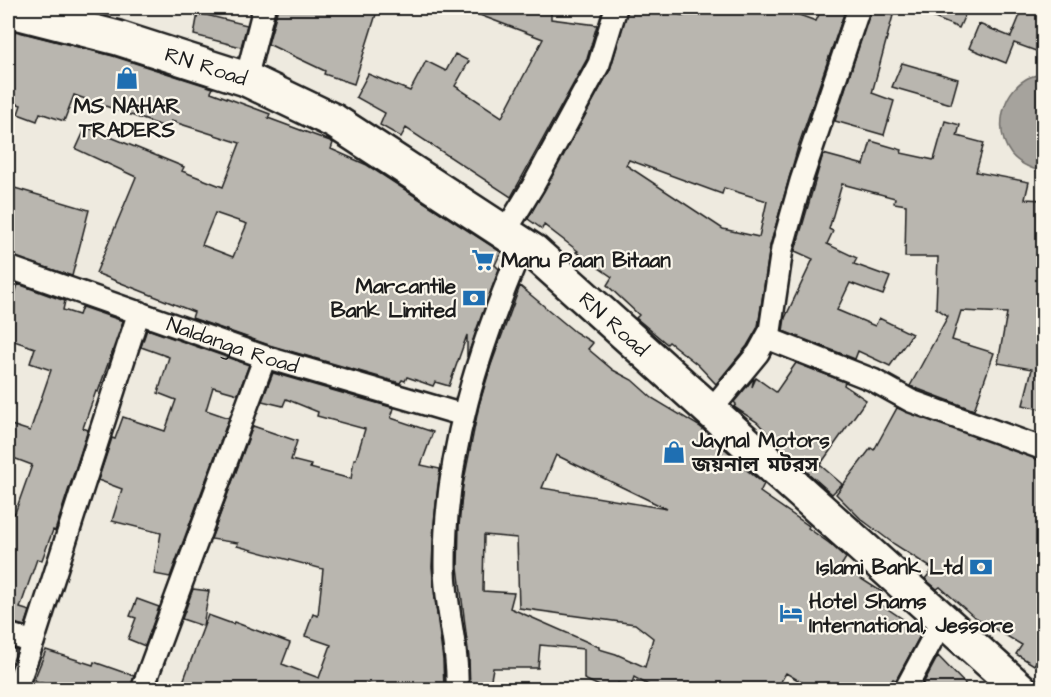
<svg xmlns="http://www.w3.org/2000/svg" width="1051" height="697" font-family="'Architects Daughter','Noto Sans Bengali',sans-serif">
<rect width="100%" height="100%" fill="#eeeadf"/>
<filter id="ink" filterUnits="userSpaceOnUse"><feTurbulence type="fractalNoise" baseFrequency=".0167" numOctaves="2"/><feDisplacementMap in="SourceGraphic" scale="12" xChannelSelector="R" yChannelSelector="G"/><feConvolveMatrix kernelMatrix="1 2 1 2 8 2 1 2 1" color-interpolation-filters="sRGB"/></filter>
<g filter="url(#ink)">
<!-- water -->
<path fill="#a6a39d" stroke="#6f6d69" stroke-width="1.5" d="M1043,73h1l-1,99c-11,-3 -24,-8 -32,-18 -17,-23 -10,-60 15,-75 5,-3 12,-4 17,-6z"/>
<!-- building -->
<path fill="#b9b6af" stroke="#1c1c1c" stroke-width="1.5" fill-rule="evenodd" d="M278,8h100l-24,76 -30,-10 1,-3 -57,-27z
M461,8h90v11l46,6 -10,34 -76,138 -105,-69 -5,9 -21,-12 5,-12 -29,-16 12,-23 42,17 16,-30 20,10 9,-17 14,7 -14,25 47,31 41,-78z
M628,8h30l26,8 1,-8h95l36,13 6,-13h24l-48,139 -28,99 -12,81 -11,19 -31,38 -18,-19 -29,-23 -2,2 -31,-26 3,-3 -32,-30 5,-8 -36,-25 2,-1 -34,-26 -2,4 -14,-10 82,-149zM629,160l93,34 2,-6 43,13 -8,36 -36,-8 -97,-64z
M871,8h24l-23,85 22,8 -10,34 -49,-14z
M910,8h58l-9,20z
M1023,8h21v46l-30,-11 -8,20 -37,-15 10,-24 32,13z
M198,13l49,12 -6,22 -47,-12z
M15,31l98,25 100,32 -2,4 59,22 -2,4 62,23 3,2 -2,6 36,16 134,87 -6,13 4,4 -32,88v-22l-18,51 -14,-4 -2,4 -26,-9 -2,4 -3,-1 -2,3 -131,-38 -77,-27 2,-6 -98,-39 40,-96 -60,-28 10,-22 98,40 -2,4 41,16 17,-44 -69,-22 -3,7 -94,-33 -10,26 -24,-8 -3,8 -19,-7 3,-9 -13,-4v-44zM215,213l32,11 -14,33 -31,-12z
M902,63l56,16 -7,25 -59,-17z
M945,121l15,4 -3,11 27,7 -8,29 53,10 -4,17 19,1v47l-8,33 8,1v19l-6,30 6,1v79l-21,-5 9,-36 -34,-6 9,-50 -46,-2 -9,29 42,13 -20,57 -64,-24 38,-70 -12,-8 2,-51h-33l1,-52 -12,-2 1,-5 -53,-14 -13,45 4,2 -6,13 30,14 -3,6 36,13 -7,18 -33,-12 -13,27 38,16 4,-8 33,16 -22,32 -32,-15 -3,8 -72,-28 2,-13 28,-59 -18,-8 28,-97 41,11 7,-24 31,9 -1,3 33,7z
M8,186l81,24 -17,66 -64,-21z
M18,284l47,17 -2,9 16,5 3,-8 41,14 -25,71 -2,-1 -13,37 5,2 -33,101 -2,-1 -11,30 -5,-1 -17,49 10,3 -5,15 -17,-4v-95l5,-15 2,1 17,-48 -24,-9v-32l22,7 21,-61 -21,-7 5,-15 -27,-9v-23z
M520,286l55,46 18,11 -5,6 25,21 19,10 20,18 47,28 6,5 -3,5 23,13 8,7 -1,2 32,26 -4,8 49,34 -1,2 21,15 17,15 -5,8 41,26 -6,9 46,31 -26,48 -3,-1 -8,11h-70l-29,-17 -10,17h-119l-23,-13 -4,12 -12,-6 -2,7h-8l-24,-11v-30l-44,-4 -2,23h-45l-4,22h-19l-1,-32 -11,-91 1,-41 4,-41 16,-80 12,-40zM556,455l111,54 -125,-21zM484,535l33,3 2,70 116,16 18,14 -8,29 -29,-13 -17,-5v-2l-89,-39 4,-15 -31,-2z
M147,329l102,36 -11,29 -25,-7 -7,23 23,8 -59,159 -16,-3 7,-41 -49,-12 10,-32 -24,-9 14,-42 3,1 8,-22 42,14 11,-31 -18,-7 11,-36 -28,-10z
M796,363l49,19 -1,3 22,15 -46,65 22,19 -10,10 -43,-38 -32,-34 -23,-15 2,-3 -2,-2 20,-24 -2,9 4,-9 20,14z
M273,373l121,35 -3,10 42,14 -12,33 19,4 -6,55 -2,43 3,32 8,61 1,30h-60l-17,-6 -2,6h-185l28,-75 25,9 1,-2 56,21 -8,21 37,14 12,-33 -26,-9 8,-22 5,2 5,-47 -86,-23 1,-3 -27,-4 42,-113 44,15 -6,19 20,5 -1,3 41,11 3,-20h2l9,-30 -48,-13 1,-4 -32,-13 -3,7 -21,-5z
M897,408l147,53v206l-8,-5 -2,3 -18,-11 6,-9 -49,-29 -33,-29 -3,2 -12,-10 8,-10 -39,-25 -33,-25 -25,-25 35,-46 3,2z
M193,589l16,2 -6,35 -21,-7z
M137,599l22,8 -14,39 -17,-7 8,-21 -6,-2z
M46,650l47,15 1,-3 40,14 -4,14h-69l-27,-10z
M938,656l33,34h-47l-3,-2z"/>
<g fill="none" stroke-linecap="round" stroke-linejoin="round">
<!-- street casing -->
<g stroke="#1c1c1c" stroke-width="26">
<g id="street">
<path d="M246,79l18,-71"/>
<path d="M505,232l28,-46 66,-122 17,-56"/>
<path id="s1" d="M8,267l257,90 198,58"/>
<path d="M767,338l106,42 38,21 133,48"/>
<path d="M711,410l47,-57 12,-22 12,-82 19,-68 58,-173"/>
<path d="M8,634l25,8"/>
<path d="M21,690l-3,-7 15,-41 106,-330"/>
<path d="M142,690l123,-333"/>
<path d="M457,690c2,-41 -12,-82 -12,-123 -1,-113 34,-220 78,-323"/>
<path d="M905,690l38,-71"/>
</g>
</g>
<!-- highway casing -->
<g stroke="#1c1c1c" stroke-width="38">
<g id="highway">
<path id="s2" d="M8,10l110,28 128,41 88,42 199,130 488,439"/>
</g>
</g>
<!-- street -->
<use href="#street" stroke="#fbf7ec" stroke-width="21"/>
<!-- highway -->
<use href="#highway" stroke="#fbf7ec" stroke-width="33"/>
</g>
</g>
<!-- icons -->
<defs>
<g id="shop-bare" transform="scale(1.8)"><path d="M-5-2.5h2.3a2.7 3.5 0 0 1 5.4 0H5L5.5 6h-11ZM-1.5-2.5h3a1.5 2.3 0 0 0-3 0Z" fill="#1f6fb2" stroke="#fbf7ec" stroke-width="2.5" paint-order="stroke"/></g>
<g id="supermarket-bare" transform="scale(1.8)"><path d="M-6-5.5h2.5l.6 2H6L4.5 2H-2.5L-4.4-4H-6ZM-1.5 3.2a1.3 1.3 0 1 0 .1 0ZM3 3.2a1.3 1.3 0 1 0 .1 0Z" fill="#1f6fb2" stroke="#fbf7ec" stroke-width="2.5" paint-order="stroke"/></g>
<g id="bank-bare" transform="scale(1.8)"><path d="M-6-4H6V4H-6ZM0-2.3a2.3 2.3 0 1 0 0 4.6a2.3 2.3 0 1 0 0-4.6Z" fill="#1f6fb2" stroke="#fbf7ec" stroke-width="2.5" paint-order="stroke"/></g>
<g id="hotel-bare" transform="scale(1.8)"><path d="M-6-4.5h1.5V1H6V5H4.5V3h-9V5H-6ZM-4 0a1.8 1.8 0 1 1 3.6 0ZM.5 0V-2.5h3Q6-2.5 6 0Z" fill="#1f6fb2" stroke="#fbf7ec" stroke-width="2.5" paint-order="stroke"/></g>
</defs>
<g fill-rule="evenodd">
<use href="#shop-bare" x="127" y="78"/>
<use href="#supermarket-bare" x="483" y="260"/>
<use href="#bank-bare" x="474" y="298"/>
<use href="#shop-bare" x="674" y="452"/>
<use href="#bank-bare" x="981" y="567"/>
<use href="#hotel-bare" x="791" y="613"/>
</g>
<g text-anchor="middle" stroke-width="4.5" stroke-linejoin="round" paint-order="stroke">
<!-- street labels -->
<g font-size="21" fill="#1c1c1c" stroke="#fbf7ec">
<text dy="7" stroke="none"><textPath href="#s2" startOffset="206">RN Road</textPath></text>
<text dy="7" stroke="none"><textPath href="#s2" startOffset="692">RN Road</textPath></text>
<text dy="7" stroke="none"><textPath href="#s1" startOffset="238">Naldanga Road</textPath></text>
</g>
<!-- poi labels -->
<g font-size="21" font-weight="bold" fill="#1c1c1c" stroke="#fbf7ec" text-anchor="start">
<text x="127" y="113" text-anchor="middle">MS NAHAR<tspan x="127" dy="24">TRADERS</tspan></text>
<text x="501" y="267">Manu Paan Bitaan</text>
<text x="456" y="293" text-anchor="end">Marcantile<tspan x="456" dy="24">Bank Limited</tspan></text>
<text x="692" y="447">Jaynal Motors<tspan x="692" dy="24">জয়নাল মটরস</tspan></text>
<text x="963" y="574" text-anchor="end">Islami Bank Ltd</text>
<text x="809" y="608">Hotel Shams<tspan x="809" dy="24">International, Jessore</tspan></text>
</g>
</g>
<!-- margin -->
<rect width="1051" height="697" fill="none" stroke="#fbf7ec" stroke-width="30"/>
<rect x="15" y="15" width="1021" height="667" fill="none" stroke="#1c1c1c" stroke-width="2" filter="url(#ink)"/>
</svg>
